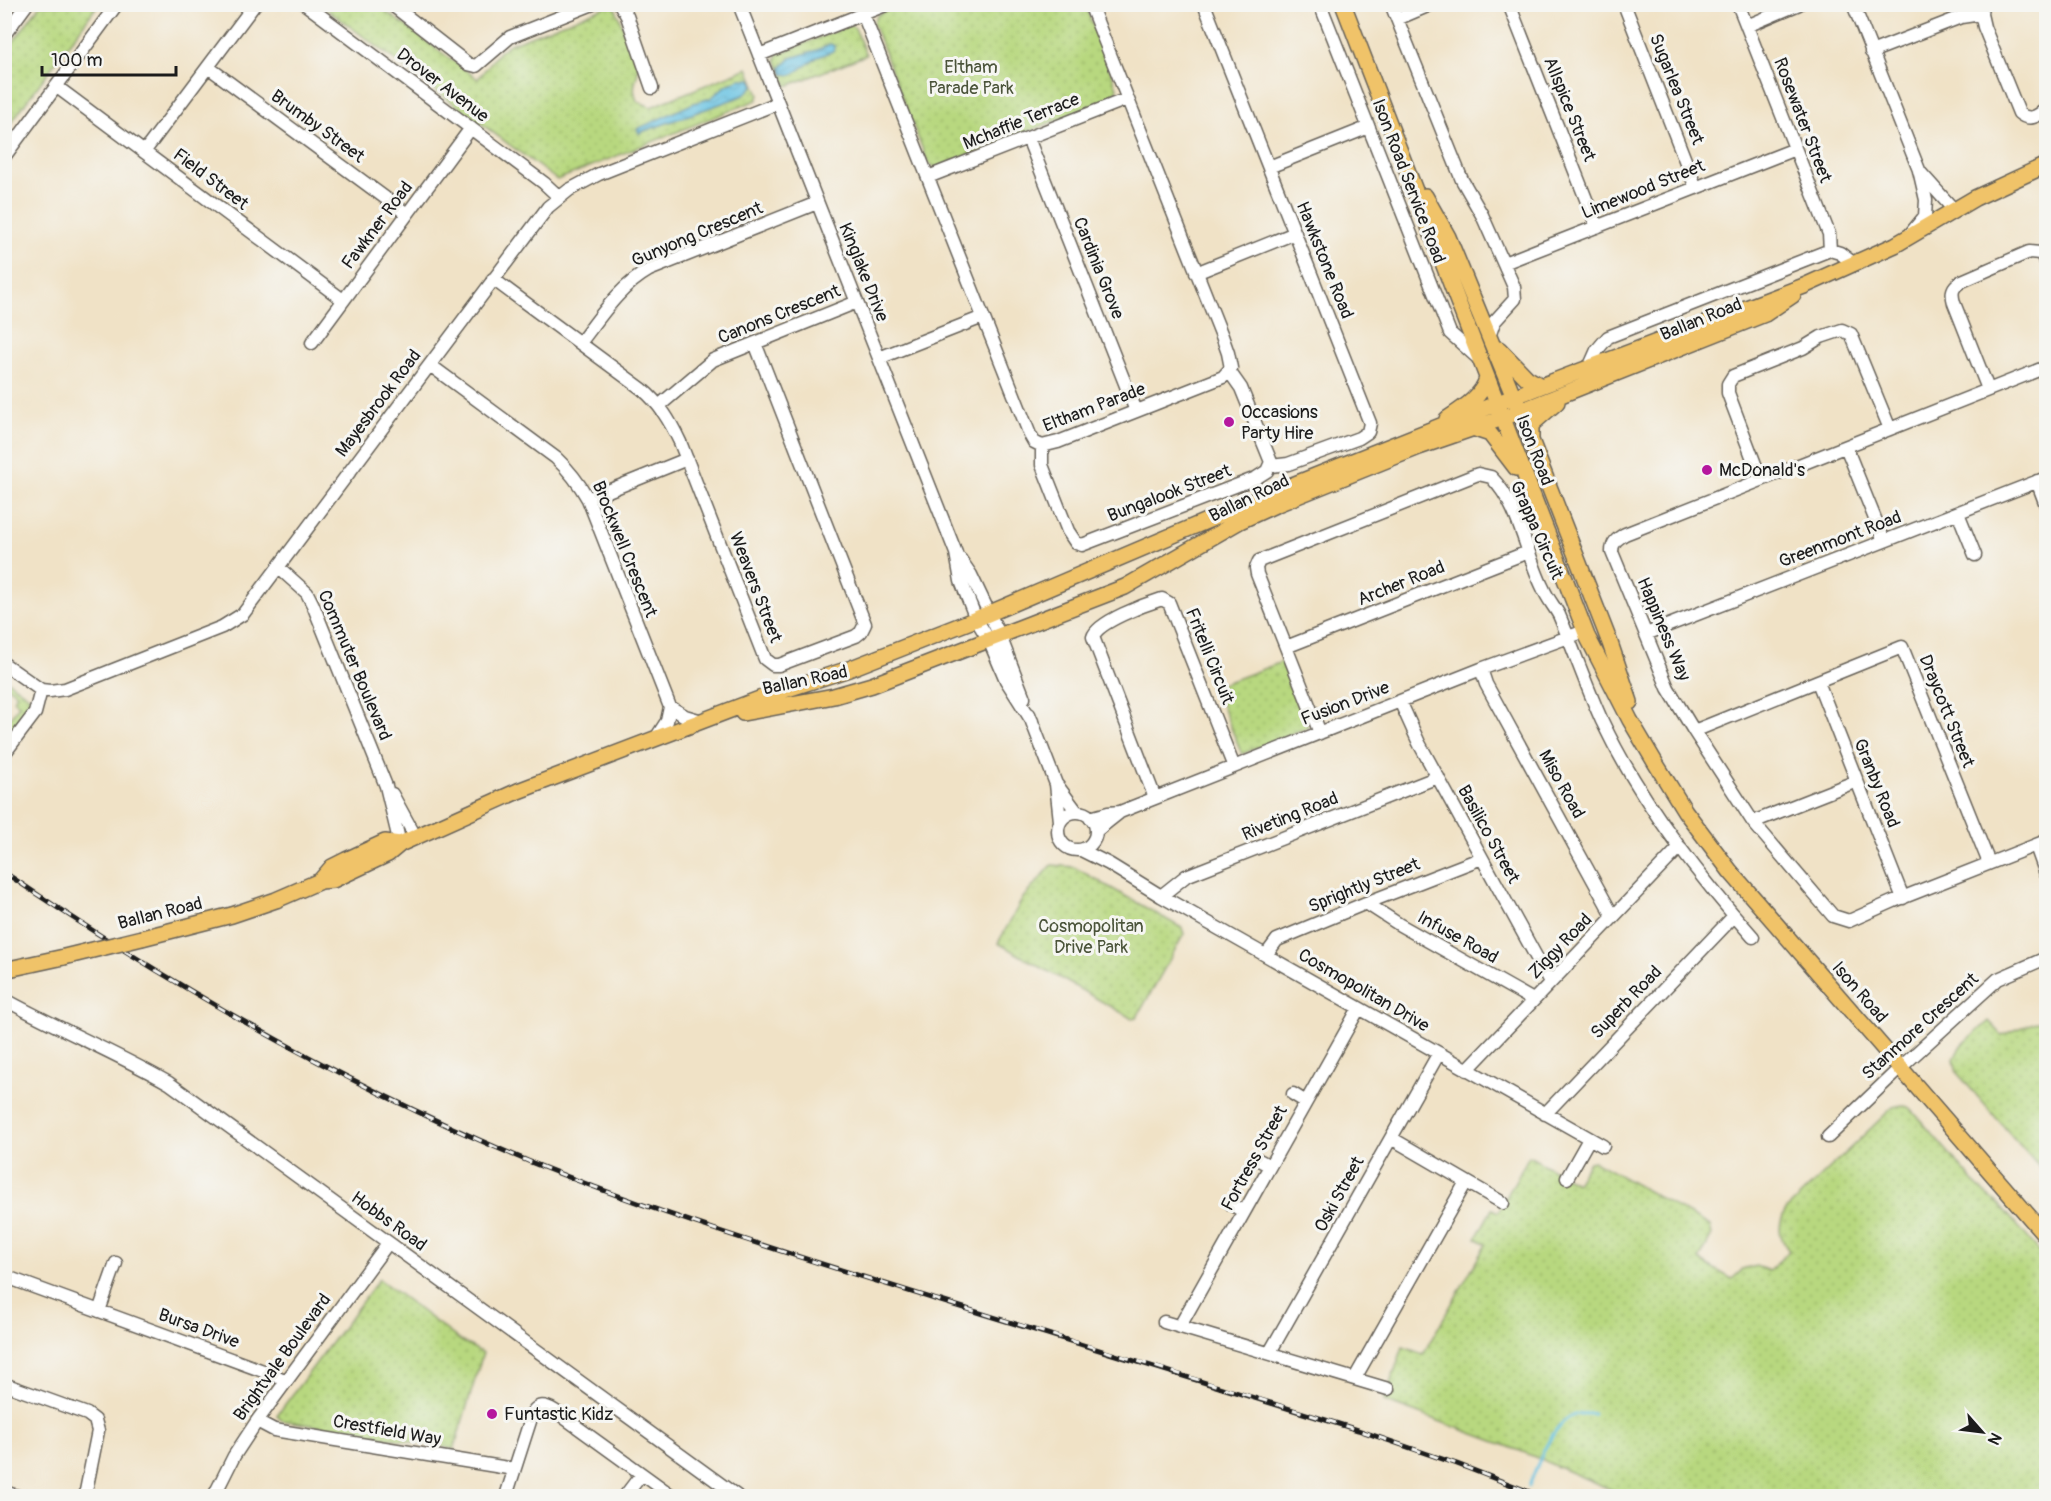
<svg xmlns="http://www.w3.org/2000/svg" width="2051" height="1501" font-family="Pangolin,sans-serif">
<defs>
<pattern id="green-dots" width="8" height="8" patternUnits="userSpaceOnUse" patternTransform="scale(1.5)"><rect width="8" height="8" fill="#b8d87f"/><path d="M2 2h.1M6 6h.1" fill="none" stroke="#9eb96d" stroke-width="1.8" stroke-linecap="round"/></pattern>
<pattern id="water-waves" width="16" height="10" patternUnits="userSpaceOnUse" patternTransform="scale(1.5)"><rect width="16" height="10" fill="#64c1e2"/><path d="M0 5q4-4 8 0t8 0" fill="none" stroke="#56a5c1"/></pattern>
</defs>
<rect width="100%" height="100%" fill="#f6f6f2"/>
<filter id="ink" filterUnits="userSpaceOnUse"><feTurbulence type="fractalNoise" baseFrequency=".0167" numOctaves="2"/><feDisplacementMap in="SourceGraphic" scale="12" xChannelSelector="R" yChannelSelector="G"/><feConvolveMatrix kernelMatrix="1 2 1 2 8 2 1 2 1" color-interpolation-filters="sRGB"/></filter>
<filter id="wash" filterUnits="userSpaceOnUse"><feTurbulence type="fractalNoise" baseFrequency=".008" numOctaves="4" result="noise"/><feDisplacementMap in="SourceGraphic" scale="24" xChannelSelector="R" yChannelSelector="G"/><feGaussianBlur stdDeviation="1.35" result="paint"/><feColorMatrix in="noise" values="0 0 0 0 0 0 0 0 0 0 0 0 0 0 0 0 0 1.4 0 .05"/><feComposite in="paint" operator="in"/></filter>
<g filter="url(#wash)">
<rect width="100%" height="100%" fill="#f0e2c6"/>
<!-- green -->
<path fill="url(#green-dots)" stroke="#6a7a4e" stroke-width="1.5" d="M40,5l57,-1v2l-92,125v-78z
M321,5h56l101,74 21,-27 11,-8 100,-39 5,2 23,59c1,16 -8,15 -1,35l14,6 97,-39 11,27 -2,5 -200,80z
M902,5h183l32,83 -3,10 -179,70 -7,-5 -55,-140 5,-9z
M850,25l5,3 11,27 -79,31 -11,-27 2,-5z
M1282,662l26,65 -66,27 -28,-67z
M5,679l25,18 1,6 -26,36v-14l14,-20 -6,-5 4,-6 -12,-9z
M1052,865l22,2 108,61 2,6 -47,83 -6,1 -133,-75 25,-45z
M2046,1018v157l-89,-102 -3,-14 6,-12 29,-26 13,14z
M1902,1105l8,3 70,81 20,16 46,54v237h-420l-103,-44 -139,-51 19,-54 20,7 63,-110 -10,-6 16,-29 6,3 31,-56 47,27 13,-21 5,-1 116,65 2,9 -13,25 33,19 10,-9 14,-4 13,5 20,-20c-10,-13 -13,-27 -2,-42l106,-102z
M379,1279l82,62 22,12 -29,96 -173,-29 -4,-5z"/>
<!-- water -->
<path fill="url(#water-waves)" stroke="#406e7f" stroke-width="1.5" d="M830,44l5,2 -2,5 -15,6 -26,18 -9,-1 -2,-6 10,-10 26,-8z
M740,79h11l3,6 -10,10 -13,5 -92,33 -2,-4 57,-26 17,-5 14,-12z"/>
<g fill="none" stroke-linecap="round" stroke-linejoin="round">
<!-- stream -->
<path stroke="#64c1e2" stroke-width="3" d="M1529,1486c8,-20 23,-63 45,-71 6,-2 14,-1 20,-1"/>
</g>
</g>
<g filter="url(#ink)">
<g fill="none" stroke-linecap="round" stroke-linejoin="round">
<!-- minor casing -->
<g stroke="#666158" stroke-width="15">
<path id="minor" d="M305,4l239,179 15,14
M391,4l77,60 8,2 34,-29 83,-33
M620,4l7,12 25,72
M739,4l217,549 5,28 15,38 13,21 17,40 26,41
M1204,4l166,419 -2,9 -9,6 -71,26 -17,2
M1320,4l130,329 30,27
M1391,4l71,176 20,35 32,72 1,12 -21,23 -5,15
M1509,4l88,223
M1624,4l72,184
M1738,4l91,230 1,16
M1853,4l66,166 7,30 -1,16 -14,17
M1982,4l-1,10 3,13 35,86c10,9 19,3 27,-4
M863,14l167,421 4,7 8,4 16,-4 165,-65 8,-9 -3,-15 -6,-17 -132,-332
M1397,19l35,-15
M1747,26l52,-22
M4,35l23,-31
M1871,52l90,-35 20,-3
M759,55l129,-51
M208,67l199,147
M57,87l286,213
M1028,138l108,273
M144,152l111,-148
M4,157l113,-153
M1269,167l100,-40
M1919,171l35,39
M928,177l199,-78
M1504,263l291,-114
M1196,273l99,-40
M493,279l149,110c18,15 28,32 38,53l85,217 8,6h6l77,-29 5,-4 4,-8 -110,-281
M312,343l159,-215
M580,343c21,-27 39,-56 69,-73l168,-67
M879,358l104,-41
M430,365l126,93c14,13 23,25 32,41l82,208 -3,14 -11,17
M2046,367l-421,167c-8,5 -13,8 -13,18l56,136 26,43 59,91 80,94 16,5 45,-20 152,-60
M1589,368l8,-18 11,-13 222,-87 10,3 14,11
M1988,389l-34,-86c-3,-11 -2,-16 8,-22l67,-29 11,1 6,8
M660,405l53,-45 144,-58
M1042,446v19l26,66 8,12 6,2 174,-67 11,-7 4,-9 -30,-74 -12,-17
M1846,447l38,94
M1761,480l-33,-87v-9l5,-8 70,-28 18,-11 21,-7 9,4 39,95
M2037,481l9,24
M588,499l99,-40
M1958,513l17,42
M960,559l11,16 29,61 24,62
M278,567l29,26 6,12 73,181 14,58
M1646,634l400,-156
M1286,647l242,-95
M4,664l37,26 9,1 15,-2 157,-62 21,-13 305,-407 21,-17 30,-16 179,-71
M1481,669l5,15 127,232
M1818,682l85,216
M1400,701l19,42 131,239
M670,707l15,9 17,5
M1029,714l27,70 4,37
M1694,731l208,-84 87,216
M1320,733l-63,-159 -1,-6 3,-7 219,-87 13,3c29,29 34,75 52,111 4,10 11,18 16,27 15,35 27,71 43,106 37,78 94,152 151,216
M4,754l31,-41 6,-23
M1057,785l20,27
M392,794l23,42
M1155,798l-62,-161c4,-15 53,-33 69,-38l7,4 65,164
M1058 831a19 19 0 1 1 38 0a19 19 0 1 1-38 0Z
M1090,818l18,-5 12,-1
M1753,822l104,-41
M1096,831l24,-19 15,-6 346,-137 104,-38
M2036,846l10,28
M1081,850l28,14 52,32 442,250
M1161,896l25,-20 252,-99
M1366,903l34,22 133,75
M1266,955l11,-15 89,-37 116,-45
M4,999c54,30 111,53 165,84l568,413
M1467,1070l213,-223
M1293,1094l13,8
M1545,1114l189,-198
M1828,1137l72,-69 98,-89 48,-21
M1391,1138l112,65
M1257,1159l13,7
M1567,1178l22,-39
M1231,1204l13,8
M4,1276l270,99 12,6
M99,1311l17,-48
M1164,1322l224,67
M1180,1326l179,-318
M1270,1352l169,-299
M1355,1378l111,-196
M4,1384l83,30 8,6 3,11 -13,65
M257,1421l17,9 240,39
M4,1492l13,4
M214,1496l20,-40 23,-35 131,-178
M506,1496l27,-84c6,-9 14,-6 22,-1l116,84
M625,1496l16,-21"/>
</g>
<!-- major casing -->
<g stroke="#666158" stroke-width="18">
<path id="major" d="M1343,4l244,632 43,84 26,44 29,47 45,60 316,365
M1425,196l23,41 72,175 90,231 20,59
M1499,349l28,29 14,8
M1447,419c15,-10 36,-23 40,-41
M1475,429l15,5 26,34
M1531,438v-11l2,-4 24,-21
M743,713l91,-17 38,-11 253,-98 115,-66 35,-16 144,-58 84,-29 262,-104 28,-19
M320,881l12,-14 14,-7 39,-18 15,2
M142,938l90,-23 44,-15 44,-19 13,-1 55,-26 12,-10 118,-53 257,-98 74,-24 127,-50 289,-123 276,-110 263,-100 91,-41 80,-47 71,-33
M4,970l60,-13"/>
</g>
<!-- minor -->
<use href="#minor" stroke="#fff" stroke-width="12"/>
<!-- major -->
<use href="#major" stroke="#f0c369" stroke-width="15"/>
<!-- rail casing -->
<g stroke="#1c1c1c" stroke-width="5">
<path id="rail" d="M4,872c166,113 339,212 524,289 135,55 274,97 413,140 139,42 278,85 417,129l99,34 83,32"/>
</g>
<!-- rail -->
<use href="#rail" stroke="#f6f6f2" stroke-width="3" stroke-dasharray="9" stroke-linecap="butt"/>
<!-- major-bridge casing -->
<g stroke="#666158" stroke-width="18" stroke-linecap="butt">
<path id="major-bridge" d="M64,957l78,-19"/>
</g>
<!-- major-bridge -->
<use href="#major-bridge" stroke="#f0c369" stroke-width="15"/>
</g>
</g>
<!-- markers -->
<g fill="#b5179e" stroke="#f6f6f2" stroke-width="2">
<circle cx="1229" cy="422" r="6"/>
<circle cx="1707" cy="470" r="6"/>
<circle cx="492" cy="1414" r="6"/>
</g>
<g text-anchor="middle" stroke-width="6" stroke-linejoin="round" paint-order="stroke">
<!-- park labels -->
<g font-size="18" fill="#4b543a" stroke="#f6f6f2">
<text x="971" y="73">Eltham<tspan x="971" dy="21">Parade Park</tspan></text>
<text x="1091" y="932">Cosmopolitan<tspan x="1091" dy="21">Drive Park</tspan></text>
</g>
<!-- street labels -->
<g font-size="18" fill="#1c1c1c" stroke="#f6f6f2">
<text transform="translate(443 85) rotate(37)" y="6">Drover Avenue</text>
<text transform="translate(1677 89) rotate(68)" y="6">Sugarlea Street</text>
<text transform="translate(1570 109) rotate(68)" y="6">Allspice Street</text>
<text transform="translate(1803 120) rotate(69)" y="6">Rosewater Street</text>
<text transform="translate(1021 121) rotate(-22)" y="6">Mchaffie Terrace</text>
<text transform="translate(318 126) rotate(36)" y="6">Brumby Street</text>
<text transform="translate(211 179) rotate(37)" y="6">Field Street</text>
<text transform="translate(1409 181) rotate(69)" y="6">Ison Road Service Road</text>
<text transform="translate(1643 189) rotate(-22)" y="6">Limewood Street</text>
<text transform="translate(377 225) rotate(-53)" y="6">Fawkner Road</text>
<text transform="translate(697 234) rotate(-23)" y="6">Gunyong Crescent</text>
<text transform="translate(1325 260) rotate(68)" y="6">Hawkstone Road</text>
<text transform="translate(1099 268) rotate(68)" y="6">Cardinia Grove</text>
<text transform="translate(864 272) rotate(68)" y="6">Kinglake Drive</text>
<text transform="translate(779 314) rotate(-22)" y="6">Canons Crescent</text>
<text transform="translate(1701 319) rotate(-22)" y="6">Ballan Road</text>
<text transform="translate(378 403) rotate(-53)" y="6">Mayesbrook Road</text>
<text transform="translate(1094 407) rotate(-21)" y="6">Eltham Parade</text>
<text transform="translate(1535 450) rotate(69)" y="6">Ison Road</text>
<text transform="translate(1169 493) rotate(-21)" y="6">Bungalook Street</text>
<text transform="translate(1249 498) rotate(-26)" y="6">Ballan Road</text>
<text transform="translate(1537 530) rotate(66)" y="6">Grappa Circuit</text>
<text transform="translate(1840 539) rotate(-21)" y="6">Greenmont Road</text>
<text transform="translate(625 549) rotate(68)" y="6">Brockwell Crescent</text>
<text transform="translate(1401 583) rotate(-22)" y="6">Archer Road</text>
<text transform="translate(756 587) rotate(69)" y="6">Weavers Street</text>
<text transform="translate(1664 629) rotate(67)" y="6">Happiness Way</text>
<text transform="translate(1210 656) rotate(68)" y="6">Fritelli Circuit</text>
<text transform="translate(355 665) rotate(67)" y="6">Commuter Boulevard</text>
<text transform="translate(805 680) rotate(-12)" y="6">Ballan Road</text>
<text transform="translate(1345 703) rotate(-21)" y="6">Fusion Drive</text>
<text transform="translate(1947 711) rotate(68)" y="6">Draycott Street</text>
<text transform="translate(1877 783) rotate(68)" y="6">Granby Road</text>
<text transform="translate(1562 784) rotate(61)" y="6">Miso Road</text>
<text transform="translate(1290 816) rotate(-22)" y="6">Riveting Road</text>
<text transform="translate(1489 834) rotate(61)" y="6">Basilico Street</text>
<text transform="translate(1364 885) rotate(-22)" y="6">Sprightly Street</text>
<text transform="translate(160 913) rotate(-14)" y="6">Ballan Road</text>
<text transform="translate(1458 937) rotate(29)" y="6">Infuse Road</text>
<text transform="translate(1560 946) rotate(-46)" y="6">Ziggy Road</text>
<text transform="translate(1364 990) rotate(30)" y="6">Cosmopolitan Drive</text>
<text transform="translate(1860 992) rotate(49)" y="6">Ison Road</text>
<text transform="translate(1626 1002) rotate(-46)" y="6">Superb Road</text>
<text transform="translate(1920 1026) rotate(-42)" y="6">Stanmore Crescent</text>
<text transform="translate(1254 1158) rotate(-61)" y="6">Fortress Street</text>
<text transform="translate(1339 1194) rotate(-61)" y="6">Oski Street</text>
<text transform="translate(389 1221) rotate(36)" y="6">Hobbs Road</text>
<text transform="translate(199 1328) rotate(20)" y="6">Bursa Drive</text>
<text transform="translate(282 1357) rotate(-54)" y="6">Brightvale Boulevard</text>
<text transform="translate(387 1430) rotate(10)" y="6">Crestfield Way</text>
</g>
<!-- poi labels -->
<g font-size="18" fill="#1c1c1c" stroke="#f6f6f2" text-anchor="start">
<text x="1241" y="418">Occasions<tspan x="1241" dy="21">Party Hire</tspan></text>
<text x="1719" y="476">McDonald's</text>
<text x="504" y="1420">Funtastic Kidz</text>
</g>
</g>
<!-- margin -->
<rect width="2051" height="1501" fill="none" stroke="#f6f6f2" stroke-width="24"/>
<!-- north arrow -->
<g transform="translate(1982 1432) rotate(118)" stroke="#f6f6f2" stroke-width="4.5" paint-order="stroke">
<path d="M0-4.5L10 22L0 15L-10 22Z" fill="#1c1c1c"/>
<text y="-9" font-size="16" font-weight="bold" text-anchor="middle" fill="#1c1c1c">N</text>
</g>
<!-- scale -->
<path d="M42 66v9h134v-9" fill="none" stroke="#1c1c1c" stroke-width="3"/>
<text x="51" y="66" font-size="18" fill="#1c1c1c" stroke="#f6f6f2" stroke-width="4.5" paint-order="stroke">100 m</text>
</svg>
